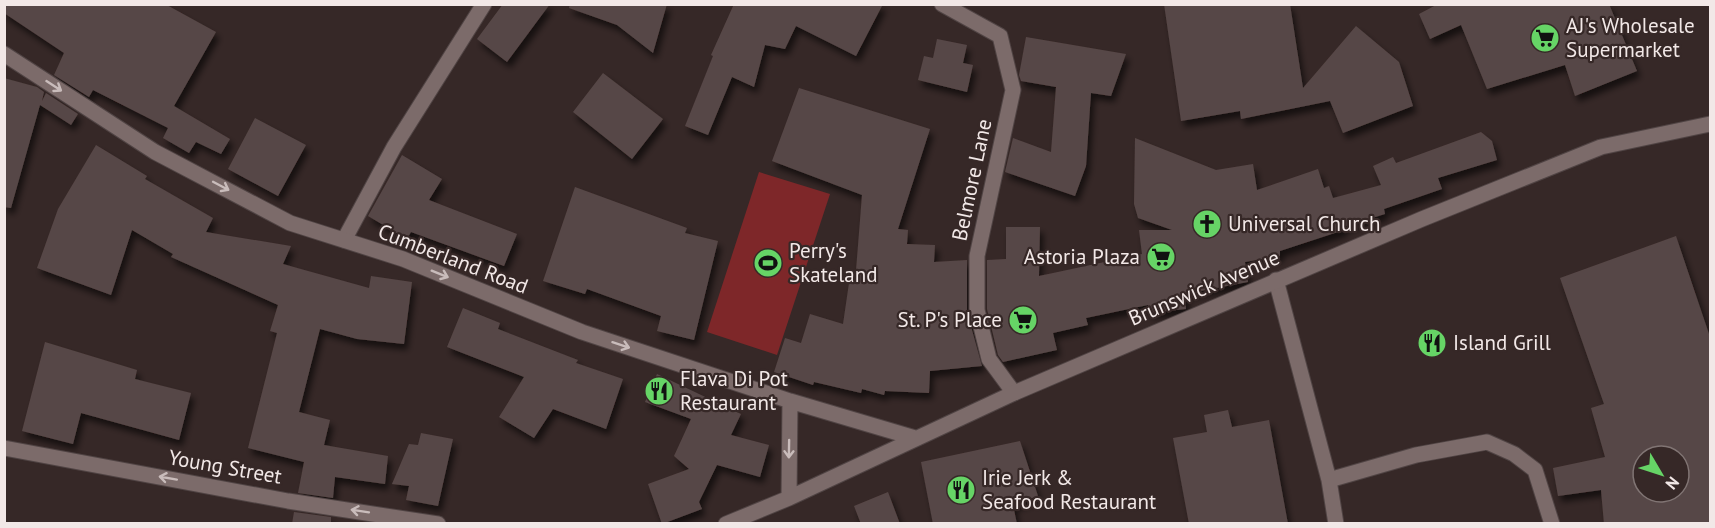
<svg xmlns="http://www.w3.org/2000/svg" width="1715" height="528" font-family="'PT Sans',sans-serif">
<defs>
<filter id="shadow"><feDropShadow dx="3.5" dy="6" stdDeviation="3" flood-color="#0009"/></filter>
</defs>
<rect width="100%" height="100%" fill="#362827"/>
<!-- green -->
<path fill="#7e2729" d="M759,172l71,22 -53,161 -70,-23z"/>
<!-- building -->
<path fill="#574746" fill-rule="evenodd" filter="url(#shadow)" d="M4,4h161l51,28 -42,74 56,33 -9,15 -25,-12 -7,11 -26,-15 5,-10 -75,-38 -4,7 -35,-22 10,-22 -60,-40z
M503,4h47l-43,58 -30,-23z
M570,4h97l-14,49 -36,-28 -48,-17z
M734,4h149l-27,52 -60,-30 -11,23 -20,-4 -11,42 -22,-10 -24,58 -23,-9 28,-70 -2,-1z
M1164,4h126l13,84 53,-62 43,36 14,44 -70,27 -13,-32 -89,18 -1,-8 -59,10z
M1438,4h171l28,67 -62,25 -10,-31 -78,24 -26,-64 -31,14 -11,-25z
M1026,37l100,17 -15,42 -20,-3 -5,73 -11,30 -70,-24 8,-34 38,14 5,-65 -35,-6 -2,-6z
M937,39l30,6 -4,18 10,2 -6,27 -49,-12 6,-24 9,2z
M603,73l60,46 -31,40 -59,-47z
M4,78l33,9 7,5 -2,9 4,-8 32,21 -7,11 -31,-20 -29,103 -7,-1z
M799,88l131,41 -32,100 10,1 -1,14 28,1 -1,17 33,-2v52l15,54 -52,5 -1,22 -44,-2 -1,4 -22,-6 -1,4 -47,-11 -1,3 -39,-13 11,-34 16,5 9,-29 33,10 6,-41h6l7,-88 -90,-34z
M255,118l51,27 -28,51 -50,-27z
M1481,132l11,9 5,19 -59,18 4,11 -58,20 1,5 -42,13 1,3 -64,21v5l-35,6 3,20 -63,12 1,15 -38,4v-8l-62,13 2,7 -35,8 4,17 -54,12 -5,-7 -11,-46v-49l19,-1v-32h34l-1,49 103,-22 -3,-24h33l-34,-12 -4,-14 1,-66 81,32 37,-6 4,26 61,-21 6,19 5,-2 4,12 48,-13 -8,-19 20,-9 3,6z
M96,145l51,31 -2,3 68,39 -7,14 85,14 -8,18 86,24 2,-12 41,6 -8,62 -47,-5 -37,-10 -21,83 31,8 -6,25 64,11 -3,28 -50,-7 -2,21 -35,-5 6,-31 -56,-14 29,-115 -7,-2 8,-26 -107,-48 2,-3 -41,-24 -21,65 -74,-27 21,-59z
M402,155l40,24 -13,21 88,34 -13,32 -93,-34 -4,7 -39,-23z
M575,187l112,41 -2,5 33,8 -24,99 -37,-9 4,-15 -74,-27 -2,5 -42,-13z
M1676,236l34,101v187h-106l-3,-34 -43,6 -5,-28 52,-11 -14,-49 13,-4 -44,-126zM1643,456h36v36h-36z
M463,308l37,15 -2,6 80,31 -2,3 47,16 -17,50 -53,-20 -19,29 -35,-21 25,-40 -77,-30z
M45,342l92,28 -2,9 56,14 -12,47 -98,-27 -8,31 -51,-13z
M657,374l84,40 -10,21 38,10 -9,32 -43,-12 -18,37 3,7 -40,15 -14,-40 41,-15 -15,-13 17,-37 -46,-17z
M1228,410l4,17 37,-7 19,104h-99l-16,-86 34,-6 -3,-17z
M421,433l32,6 -15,67 -32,-6 3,-14 -17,-2 17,-40 9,1z
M1020,441l18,55 -25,9 4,19h-84l-12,-62z
M888,492l12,32h-39l-7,-18z
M294,512l37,5v7h-39z"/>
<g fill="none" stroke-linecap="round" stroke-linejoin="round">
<!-- lane casing -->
<g stroke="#504444" stroke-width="17">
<path id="lane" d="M1276,280l53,200 7,44
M1329,480l87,-25 71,-13 27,12 21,16 17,54"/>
</g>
<!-- street casing -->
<g stroke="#504444" stroke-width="17">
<path id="street" d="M942,4l58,32 13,54 -36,166v54l12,49 25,34
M344,240l50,-93 90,-143"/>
</g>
<!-- secondary casing -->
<g stroke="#504444" stroke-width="17">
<path id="secondary" d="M4,54l151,98 135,71 113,36 179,73 208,69 125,37
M4,448l284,53 150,23
M789,498l1,-97
M726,524l63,-26 225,-105 408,-174 179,-72 109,-23"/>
</g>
<!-- lane -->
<use href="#lane" stroke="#7c6b6a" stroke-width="15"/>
<!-- street -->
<use href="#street" stroke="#7c6b6a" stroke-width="15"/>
<!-- secondary -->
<use href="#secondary" stroke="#7c6b6a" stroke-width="15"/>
</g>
<!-- one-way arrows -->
<defs><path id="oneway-shaft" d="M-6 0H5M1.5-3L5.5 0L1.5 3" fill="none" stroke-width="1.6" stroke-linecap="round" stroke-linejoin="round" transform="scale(1.5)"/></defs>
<g stroke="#c9bcbb">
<use href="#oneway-shaft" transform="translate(54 86) rotate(33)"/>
<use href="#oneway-shaft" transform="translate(221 186) rotate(28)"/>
<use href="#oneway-shaft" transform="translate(440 274) rotate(22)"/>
<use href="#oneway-shaft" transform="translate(621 345) rotate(18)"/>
<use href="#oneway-shaft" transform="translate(789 449) rotate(91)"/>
<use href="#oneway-shaft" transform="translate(168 478) rotate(-170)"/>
<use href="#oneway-shaft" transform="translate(360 511) rotate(-171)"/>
</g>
<!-- icons -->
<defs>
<g id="supermarket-disc" transform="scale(1.5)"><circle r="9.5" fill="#66d466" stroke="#362827"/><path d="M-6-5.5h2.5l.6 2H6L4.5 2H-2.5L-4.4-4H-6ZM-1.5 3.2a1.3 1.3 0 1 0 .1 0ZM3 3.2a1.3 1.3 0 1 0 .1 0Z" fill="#111"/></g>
<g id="church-disc" transform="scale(1.5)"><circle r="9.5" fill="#66d466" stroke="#362827"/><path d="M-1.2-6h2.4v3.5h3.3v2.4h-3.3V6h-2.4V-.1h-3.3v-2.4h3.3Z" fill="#111"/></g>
<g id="stadium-disc" transform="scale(1.5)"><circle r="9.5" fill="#66d466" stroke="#362827"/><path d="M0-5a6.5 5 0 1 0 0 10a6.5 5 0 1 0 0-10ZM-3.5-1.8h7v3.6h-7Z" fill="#111"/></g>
<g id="restaurant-disc" transform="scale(1.5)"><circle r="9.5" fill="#66d466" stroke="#362827"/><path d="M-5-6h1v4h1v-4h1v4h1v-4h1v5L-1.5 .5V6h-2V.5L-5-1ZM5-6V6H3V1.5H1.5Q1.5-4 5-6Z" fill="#111"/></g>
</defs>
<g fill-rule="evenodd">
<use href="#supermarket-disc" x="1545" y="38"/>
<use href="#church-disc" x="1207" y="224"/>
<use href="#supermarket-disc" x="1161" y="257"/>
<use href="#stadium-disc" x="768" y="263"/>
<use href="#supermarket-disc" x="1023" y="320"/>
<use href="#restaurant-disc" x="1432" y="343"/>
<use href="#restaurant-disc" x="659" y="391"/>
<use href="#restaurant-disc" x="961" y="490"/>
</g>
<g text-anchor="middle" stroke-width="4.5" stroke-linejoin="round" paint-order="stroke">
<!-- poi labels -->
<g font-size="21" fill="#f2e8e7" stroke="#362827" text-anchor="start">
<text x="1566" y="33">AJ's Wholesale<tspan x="1566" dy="24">Supermarket</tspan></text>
<text x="1228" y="231">Universal Church</text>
<text x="789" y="258">Perry's<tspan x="789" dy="24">Skateland</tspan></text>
<text x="1140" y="264" text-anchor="end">Astoria Plaza</text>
<text x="1002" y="327" text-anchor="end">St. P's Place</text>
<text x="1453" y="350">Island Grill</text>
<text x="680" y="386">Flava Di Pot<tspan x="680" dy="24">Restaurant</tspan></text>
<text x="982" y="485">Irie Jerk &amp;<tspan x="982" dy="24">Seafood Restaurant</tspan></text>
</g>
<!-- street labels -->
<g font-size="21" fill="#f2e8e7" stroke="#362827">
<text transform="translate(972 180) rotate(-78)" y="7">Belmore Lane</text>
<text transform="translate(453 259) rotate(21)" y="7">Cumberland Road</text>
<text transform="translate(1204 288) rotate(-23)" y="7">Brunswick Avenue</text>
<text transform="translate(225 467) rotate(10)" y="7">Young Street</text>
</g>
</g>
<!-- border -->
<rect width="1715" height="528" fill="none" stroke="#f2e8e7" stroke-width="12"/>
<!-- north arrow -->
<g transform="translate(1661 474) rotate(129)"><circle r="28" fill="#362827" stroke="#817574" stroke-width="1.5"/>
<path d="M0-4.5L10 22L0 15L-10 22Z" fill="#66d466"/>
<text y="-9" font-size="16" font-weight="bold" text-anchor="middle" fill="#f2e8e7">N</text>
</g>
</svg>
